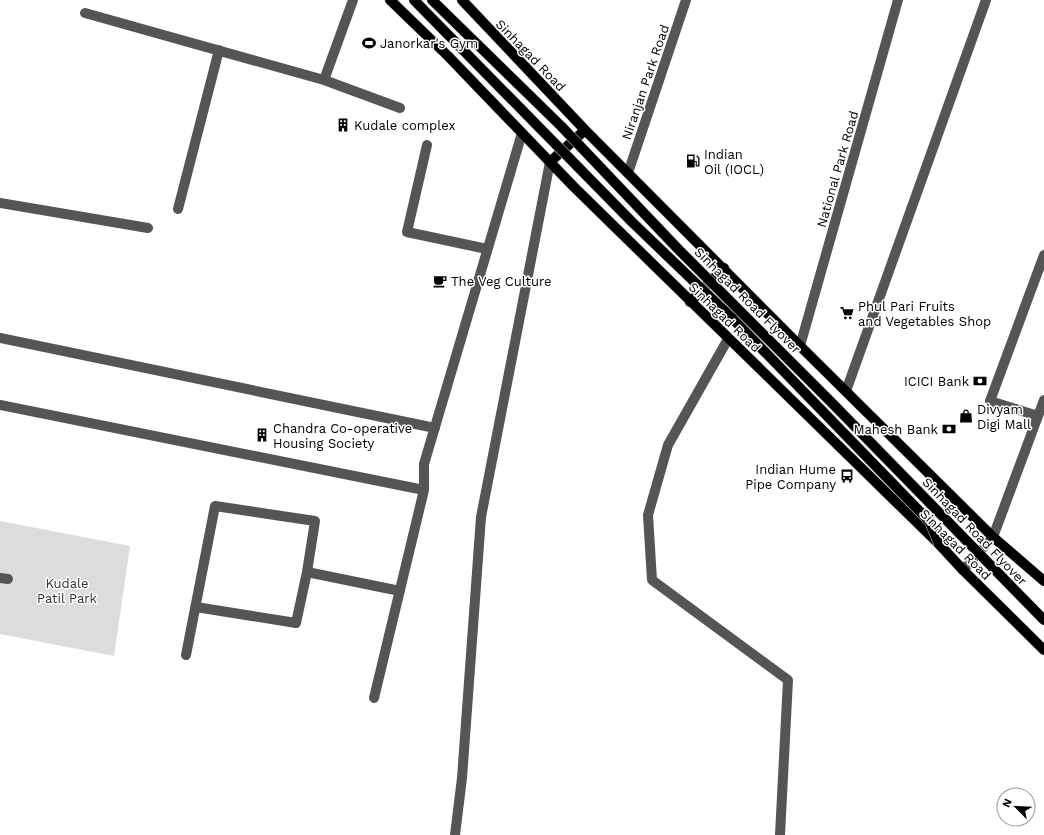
<svg xmlns="http://www.w3.org/2000/svg" width="1044" height="835" font-family="'Work Sans',sans-serif">
<rect width="100%" height="100%" fill="#fff"/>
<!-- green -->
<path fill="#dcdcdc" d="M0,521l130,25 -16,110 -114,-22z"/>
<g fill="none" stroke-linecap="round" stroke-linejoin="round">
<!-- major casing -->
<g stroke="#dbdbdb" stroke-width="11">
<path id="major" d="M390,0l58,56 126,131 365,357 24,26 81,80
M462,0l123,130 215,216 193,191 51,44
M550,162l35,-32
M690,302l34,-34"/>
</g>
<!-- minor -->
<path stroke="#555" stroke-width="10" d="M85,13l239,67 76,28
M324,80l29,-80
M427,145l-20,87 80,17
M628,173l58,-173
M0,203l148,25
M178,209l41,-159
M0,338l435,90
M728,339l-60,106 -20,70 4,65 136,100 -8,155
M800,346l98,-346
M846,391l140,-391
M0,405l424,85
M1038,416l-48,-15 54,-146
M963,570l30,-33 51,-137
M307,572l93,19
M0,578l8,1
M186,655l29,-149 100,15 -8,51 -11,51 -100,-16
M374,698l50,-208v-26l98,-331
M455,835l7,-57 19,-261 69,-355"/>
<!-- major -->
<use href="#major" stroke="#000" stroke-width="10"/>
<!-- major-bridge casing -->
<g stroke="#dbdbdb" stroke-width="11" stroke-linecap="butt">
<path id="major-bridge" d="M414,0l218,222 99,95 199,205 9,22
M432,0l129,126 118,124 155,155 210,215"/>
</g>
<!-- major-bridge -->
<use href="#major-bridge" stroke="#000" stroke-width="10"/>
</g>
<!-- icons -->
<defs>
<g id="stadium-bare" transform="scale(1.08)"><path d="M0-5a6.5 5 0 1 0 0 10a6.5 5 0 1 0 0-10ZM-3.5-1.8h7v3.6h-7Z" fill="#000" stroke="#fff" stroke-width="2.5" paint-order="stroke"/></g>
<g id="building-bare" transform="scale(1.08)"><path d="M-4-6H4V6H1V3H-1V6H-4ZM-2.5-4.3h1.7v1.8h-1.7ZM.8-4.3h1.7v1.8H.8ZM-2.5-1h1.7V.8h-1.7ZM.8-1h1.7V.8H.8Z" fill="#000" stroke="#fff" stroke-width="2.5" paint-order="stroke"/></g>
<g id="fuel-bare" transform="scale(1.08)"><path d="M-5.5-6h7V0h2V4h1.3V-2.5L3-4.5l.8-.8L6-3V5H2.5V1h-1V6h-7ZM-4.2-4.7v3.2H.2V-4.7Z" fill="#000" stroke="#fff" stroke-width="2.5" paint-order="stroke"/></g>
<g id="cafe-bare" transform="scale(1.08)"><path d="M-5.5-4.5H6V0H3Q3 3.5 0 3.5H-2.5Q-5.5 3.5-5.5 0ZM3-3.2v2h1.7v-2ZM-6 4.5H4V6H-6Z" fill="#000" stroke="#fff" stroke-width="2.5" paint-order="stroke"/></g>
<g id="supermarket-bare" transform="scale(1.08)"><path d="M-6-5.5h2.5l.6 2H6L4.5 2H-2.5L-4.4-4H-6ZM-1.5 3.2a1.3 1.3 0 1 0 .1 0ZM3 3.2a1.3 1.3 0 1 0 .1 0Z" fill="#000" stroke="#fff" stroke-width="2.5" paint-order="stroke"/></g>
<g id="bank-bare" transform="scale(1.08)"><path d="M-6-4H6V4H-6ZM0-2.3a2.3 2.3 0 1 0 0 4.6a2.3 2.3 0 1 0 0-4.6Z" fill="#000" stroke="#fff" stroke-width="2.5" paint-order="stroke"/></g>
<g id="shop-bare" transform="scale(1.08)"><path d="M-5-2.5h2.3a2.7 3.5 0 0 1 5.4 0H5L5.5 6h-11ZM-1.5-2.5h3a1.5 2.3 0 0 0-3 0Z" fill="#000" stroke="#fff" stroke-width="2.5" paint-order="stroke"/></g>
<g id="bus-bare" transform="scale(1.08)"><path d="M-5-6H5V4H4V6H2V4H-2V6H-4V4H-5ZM-3.5-4V0h7V-4ZM-3.5 1.2v1.5H-2V1.2ZM2 1.2v1.5H3.5V1.2Z" fill="#000" stroke="#fff" stroke-width="2.5" paint-order="stroke"/></g>
</defs>
<g fill-rule="evenodd">
<use href="#stadium-bare" x="369" y="43"/>
<use href="#building-bare" x="343" y="125"/>
<use href="#fuel-bare" x="693" y="161"/>
<use href="#cafe-bare" x="440" y="281"/>
<use href="#supermarket-bare" x="847" y="313"/>
<use href="#bank-bare" x="980" y="381"/>
<use href="#shop-bare" x="966" y="416"/>
<use href="#bank-bare" x="949" y="429"/>
<use href="#building-bare" x="262" y="435"/>
<use href="#bus-bare" x="847" y="476"/>
</g>
<g text-anchor="middle" stroke-width="3" stroke-linejoin="round" paint-order="stroke">
<!-- poi labels -->
<g font-size="13" fill="#000" stroke="#fff" text-anchor="start">
<text x="380" y="48">Janorkar's Gym</text>
<text x="354" y="130">Kudale complex</text>
<text x="704" y="159">Indian<tspan x="704" dy="15">Oil (IOCL)</tspan></text>
<text x="451" y="286">The Veg Culture</text>
<text x="858" y="311">Phul Pari Fruits<tspan x="858" dy="15">and Vegetables Shop</tspan></text>
<text x="969" y="386" text-anchor="end">ICICI Bank</text>
<text x="977" y="414">Divyam<tspan x="977" dy="15">Digi Mall</tspan></text>
<text x="273" y="433">Chandra Co-operative<tspan x="273" dy="15">Housing Society</tspan></text>
<text x="938" y="434" text-anchor="end">Mahesh Bank</text>
<text x="836" y="474" text-anchor="end">Indian Hume<tspan x="836" dy="15">Pipe Company</tspan></text>
</g>
<!-- street labels -->
<g font-size="13" fill="#000" stroke="#fff">
<text transform="translate(531 55) rotate(46)" y="5">Sinhagad Road</text>
<text transform="translate(645 82) rotate(-71)" y="5">Niranjan Park Road</text>
<text transform="translate(837 169) rotate(-74)" y="5">National Park Road</text>
<text transform="translate(748 300) rotate(45)" y="5">Sinhagad Road Flyover</text>
<text transform="translate(725 317) rotate(44)" y="5">Sinhagad Road</text>
<text transform="translate(975 531) rotate(46)" y="5">Sinhagad Road Flyover</text>
<text transform="translate(956 544) rotate(45)" y="5">Sinhagad Road</text>
</g>
<!-- park labels -->
<g font-size="13" fill="#333" stroke="#fff">
<text x="67" y="588">Kudale<tspan x="67" dy="15">Patil Park</tspan></text>
</g>
</g>
<!-- north arrow -->
<g transform="translate(1016 807) rotate(294)"><circle r="19" fill="#ffffff" stroke="#999999"/>
<path d="M0-3L7 15L0 10L-7 15Z" fill="#000000"/>
<text y="-6" font-size="11" font-weight="bold" text-anchor="middle" fill="#000000">N</text>
</g>
</svg>
